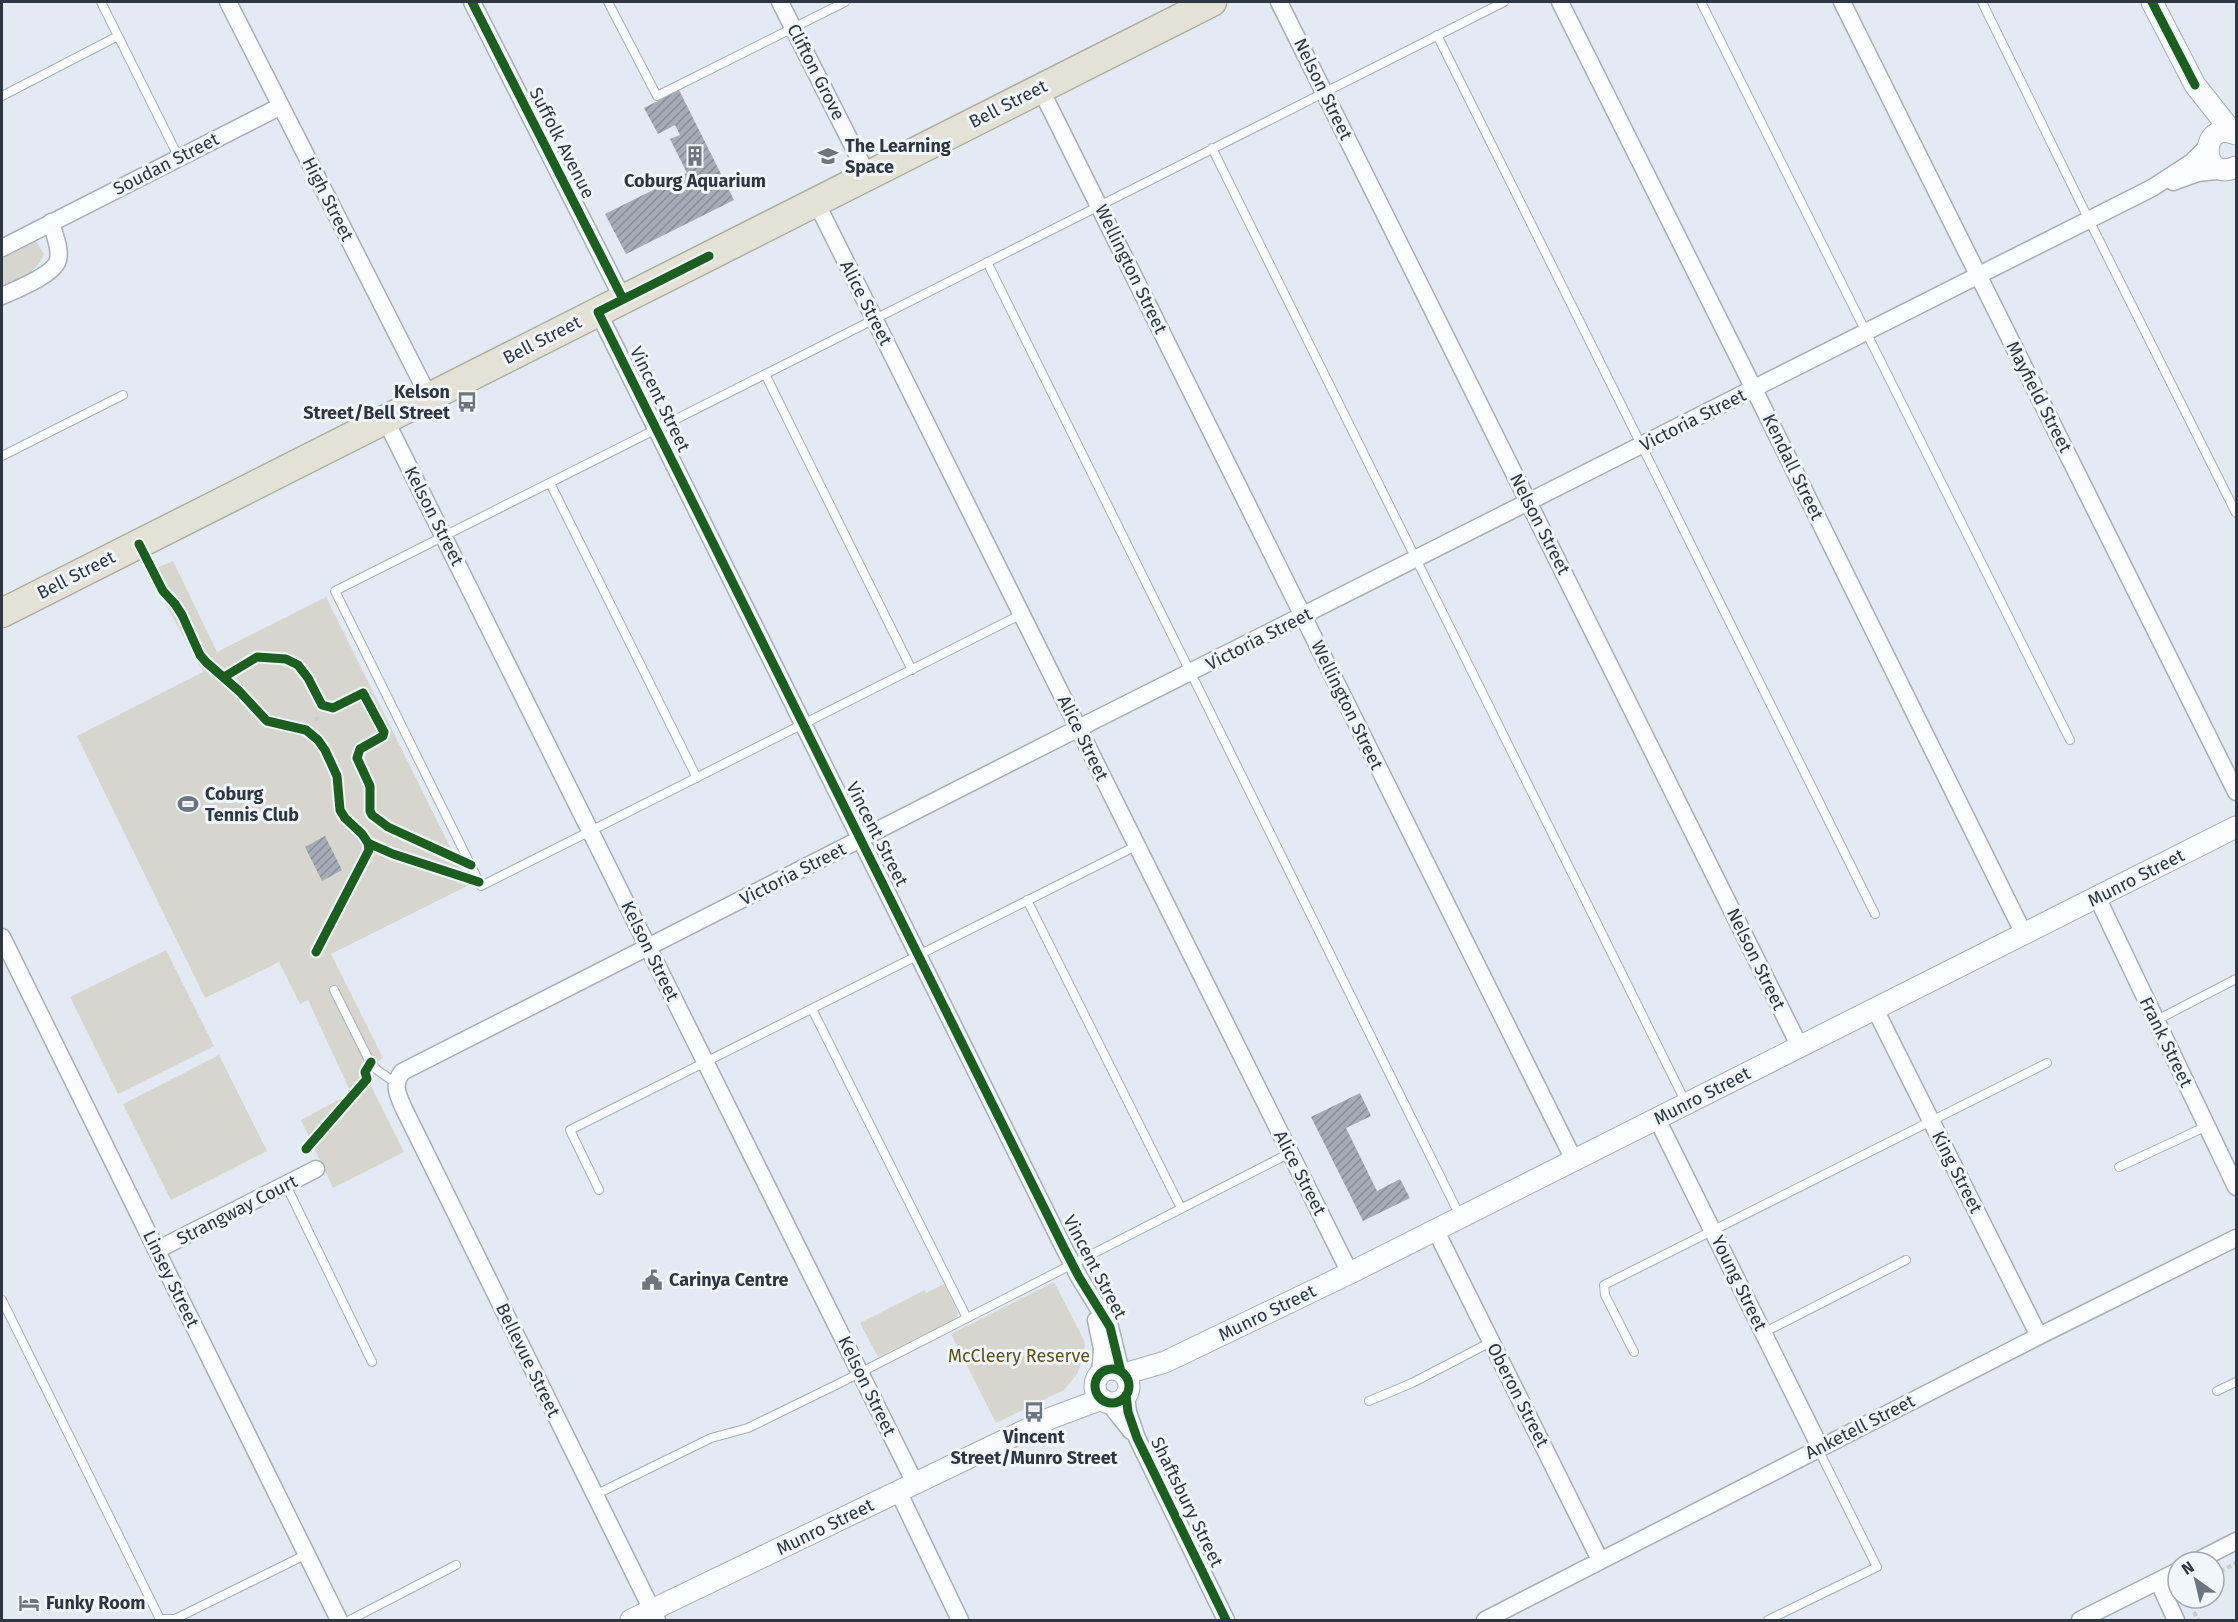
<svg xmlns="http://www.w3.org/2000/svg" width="2238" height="1622" font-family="'Fira Sans',sans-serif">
<defs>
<pattern id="building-hatch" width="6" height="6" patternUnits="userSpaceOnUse" patternTransform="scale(1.5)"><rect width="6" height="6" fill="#a5acb5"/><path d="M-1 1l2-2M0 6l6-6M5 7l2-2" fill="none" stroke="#878d95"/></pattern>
</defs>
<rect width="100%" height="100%" fill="#e3eaf3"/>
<!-- green -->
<path fill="#d6d6cf" d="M35,240l9,14c-7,19 -25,24 -42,33v-32z
M173,561l44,91 109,-55 143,288 -138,69 52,104 -9,6 -8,12 38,76 -71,36 -32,-68 50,-27 -43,-93 -8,4 -21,-42 -74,36 -128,-262 126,-64 -55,-100z
M166,950l48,96 -96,48 -48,-97z
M219,1055l48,96 -96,49 -48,-96z
M1054,1282l31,60 -1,14 -7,18 -13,16 -68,33 -45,-89z
M944,1284l14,29 -1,5 -79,39 -18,-34 65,-33 1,3z"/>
<!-- building -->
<path fill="url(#building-hatch)" d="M679,90l55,110 -108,54 -21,-40 82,-41 -17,-34 10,-4 -5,-10 -17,9 -14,-26z
M325,836l17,34 -20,11 -17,-34z
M1360,1093l11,23 -25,12 31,63 23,-12 10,19 -47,23 -52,-104z"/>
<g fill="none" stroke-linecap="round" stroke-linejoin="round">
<!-- service casing -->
<g stroke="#a7aeb7" stroke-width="10">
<path id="service" d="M608,2l49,94 188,-94
M1701,2l369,738
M1982,2l107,218 147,293
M1437,35l438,879
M118,36l61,122
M2,96l116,-60 -17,-34
M1212,148l474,955
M987,262l474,956
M765,374l147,296
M2,456l121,-61
M550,483l147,295
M1022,614l-541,272 -146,-295 1169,-589
M1027,900l154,308
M334,990l34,68 9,12 19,13
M812,1009l155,309
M2155,1021l81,-42
M2119,1167l88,-41
M286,1185l86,177
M599,1190l-29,-60 566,-284
M2,1300l158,319h15l132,-65
M1763,1333l143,-73
M1634,1352l-29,-57 -1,-10 443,-222
M2217,1391l19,-9
M1369,1401l43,-18 79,-41
M595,1495l116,-57 37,-10 90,-44 452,-231
M350,1620l106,-55
M1768,1620l109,-53 -59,-118"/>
</g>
<!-- minor casing -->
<g stroke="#a7aeb7" stroke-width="19">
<path id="minor" d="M228,2l201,395
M472,2l151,297
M780,2l88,174
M1279,2l521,1045
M1560,2l183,365 281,567
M1842,2l394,790
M1040,88l534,1072
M2173,182l25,-9 26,-3
M816,202l534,1071
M2,248l279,-142
M2,296c13,-6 52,-21 56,-36 3,-11 -4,-26 -7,-38
M598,312l466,936 15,29 31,50 11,45
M385,419l530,1064
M2097,897l139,290
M2,937l337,683
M1875,1009l164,327
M1657,1119l163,328
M1436,1231l164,329
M157,1250l159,-81
M1096,1320l6,29 -2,25
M1126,1395l2,17 9,26 89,182
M1108,1402l23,29
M898,1491l62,129
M2195,1562l41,-21
M2158,1581l18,39
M657,1620l-253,-511c-6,-14 -12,-24 -2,-37l659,-335 1091,-549 40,-26 16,-16
M1485,1620l554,-284 197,-98
M2080,1620l98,-49"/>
</g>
<!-- tertiary casing -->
<g stroke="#a7aeb7" stroke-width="23">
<path id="tertiary" d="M2152,2l43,83 38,48
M2236,134c-38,-16 -36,50 0,33
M1095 1386a17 17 0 1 1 34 0a17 17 0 1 1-34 0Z
M1124,1374l41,-12 185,-89 886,-446
M631,1620l420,-202 51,-19"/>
</g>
<!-- trunk casing -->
<g stroke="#aeaea0" stroke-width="31">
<path id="trunk" d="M2,613l1210,-611"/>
</g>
<!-- path -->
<path stroke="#c8cbcf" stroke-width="4" stroke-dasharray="4.5 3" stroke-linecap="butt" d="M316,721l1,-5
M2214,1575l22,-12
M2194,1612l4,8"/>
<!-- service -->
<use href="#service" stroke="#fbfcfd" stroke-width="8"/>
<!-- minor -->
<use href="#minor" stroke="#fbfcfd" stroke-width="16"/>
<!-- tertiary -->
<use href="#tertiary" stroke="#fbfcfd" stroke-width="21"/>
<!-- trunk -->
<use href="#trunk" stroke="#e4e2d6" stroke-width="28"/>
<!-- cycleway casing -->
<g stroke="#f1f6fb" stroke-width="13">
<path id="cycleway" d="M472,2l151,297
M2152,2l43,83
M709,256l-111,56 466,936 15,29 31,50 11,45
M139,544l24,47 12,13 7,11 18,40 6,7 33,29 28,30 39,9 12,10 7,10 12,26 3,34 5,8 17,16 6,9 1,7 -53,102
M224,677l33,-20 29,2 12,6 10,13 14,27 11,3 30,-15 21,39 -1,4 -23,13 -3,9 13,28v25l2,4 16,12 83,38
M368,843l25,11 86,28
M306,1149l61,-70 -2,-7 6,-10
M1095 1386a17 17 0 1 1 34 0a17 17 0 1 1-34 0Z
M1126,1395l2,17 9,26 89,182"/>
</g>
<!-- cycleway -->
<use href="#cycleway" stroke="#1b5e20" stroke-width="9"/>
</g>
<!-- icons -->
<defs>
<g id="building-bare" transform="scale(1.62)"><path d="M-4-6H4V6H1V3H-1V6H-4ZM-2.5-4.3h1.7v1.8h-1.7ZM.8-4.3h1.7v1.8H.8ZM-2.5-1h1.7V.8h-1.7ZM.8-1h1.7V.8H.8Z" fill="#6d757f" stroke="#f1f6fb" stroke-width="2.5" paint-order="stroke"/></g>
<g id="school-bare" transform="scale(1.62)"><path d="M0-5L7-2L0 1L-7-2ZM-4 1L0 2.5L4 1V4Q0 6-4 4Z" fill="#6d757f" stroke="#f1f6fb" stroke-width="2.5" paint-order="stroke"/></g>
<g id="bus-bare" transform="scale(1.62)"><path d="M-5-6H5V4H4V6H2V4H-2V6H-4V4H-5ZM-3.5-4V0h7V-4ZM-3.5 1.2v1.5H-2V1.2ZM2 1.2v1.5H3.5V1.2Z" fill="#6d757f" stroke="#f1f6fb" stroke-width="2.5" paint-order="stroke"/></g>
<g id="stadium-bare" transform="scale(1.62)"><path d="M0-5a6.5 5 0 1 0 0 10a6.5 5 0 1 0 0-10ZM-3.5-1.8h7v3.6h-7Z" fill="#6d757f" stroke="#f1f6fb" stroke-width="2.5" paint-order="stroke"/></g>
<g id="civic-bare" transform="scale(1.62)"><path d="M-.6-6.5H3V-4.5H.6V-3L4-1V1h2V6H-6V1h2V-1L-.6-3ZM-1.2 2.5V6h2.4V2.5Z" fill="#6d757f" stroke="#f1f6fb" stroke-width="2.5" paint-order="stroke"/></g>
<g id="hotel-bare" transform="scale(1.62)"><path d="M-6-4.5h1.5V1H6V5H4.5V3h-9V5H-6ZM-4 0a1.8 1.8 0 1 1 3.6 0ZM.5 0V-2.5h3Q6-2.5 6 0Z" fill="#6d757f" stroke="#f1f6fb" stroke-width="2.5" paint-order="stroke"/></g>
</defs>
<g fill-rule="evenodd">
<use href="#building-bare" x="695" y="156"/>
<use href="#school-bare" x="828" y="156"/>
<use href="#bus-bare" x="467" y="402"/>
<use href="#stadium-bare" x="188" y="804"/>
<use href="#civic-bare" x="652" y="1280"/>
<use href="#bus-bare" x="1034" y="1412"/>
<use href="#hotel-bare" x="29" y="1603"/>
</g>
<g text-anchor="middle" stroke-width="6" stroke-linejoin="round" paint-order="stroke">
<!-- street labels -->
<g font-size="18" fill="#2d3641" stroke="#f1f6fb">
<text transform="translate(816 72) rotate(63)" y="6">Clifton Grove</text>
<text transform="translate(1323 89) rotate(64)" y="6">Nelson Street</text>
<text transform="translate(1008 104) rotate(-27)" y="6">Bell Street</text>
<text transform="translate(562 143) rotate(63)" y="6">Suffolk Avenue</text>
<text transform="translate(166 164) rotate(-27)" y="6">Soudan Street</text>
<text transform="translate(328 199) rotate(63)" y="6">High Street</text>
<text transform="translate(1131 269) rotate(64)" y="6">Wellington Street</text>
<text transform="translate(866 303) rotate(63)" y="6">Alice Street</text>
<text transform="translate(542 340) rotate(-27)" y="6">Bell Street</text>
<text transform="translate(2039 397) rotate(63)" y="6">Mayfield Street</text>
<text transform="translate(660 399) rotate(64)" y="6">Vincent Street</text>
<text transform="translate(1693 420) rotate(-27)" y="6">Victoria Street</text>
<text transform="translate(1793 467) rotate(64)" y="6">Kendall Street</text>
<text transform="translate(434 516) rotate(63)" y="6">Kelson Street</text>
<text transform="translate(1540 524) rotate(63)" y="6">Nelson Street</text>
<text transform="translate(76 575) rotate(-27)" y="6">Bell Street</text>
<text transform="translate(1259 639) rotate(-27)" y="6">Victoria Street</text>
<text transform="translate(1347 705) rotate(64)" y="6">Wellington Street</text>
<text transform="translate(1083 738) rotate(64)" y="6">Alice Street</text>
<text transform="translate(877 834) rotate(63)" y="6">Vincent Street</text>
<text transform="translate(793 874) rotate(-27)" y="6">Victoria Street</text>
<text transform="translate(2136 878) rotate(-27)" y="6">Munro Street</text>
<text transform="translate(650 951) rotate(64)" y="6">Kelson Street</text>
<text transform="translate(1756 959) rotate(64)" y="6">Nelson Street</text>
<text transform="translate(2166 1042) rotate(64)" y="6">Frank Street</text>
<text transform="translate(1702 1096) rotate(-27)" y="6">Munro Street</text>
<text transform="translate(1957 1172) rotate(63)" y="6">King Street</text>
<text transform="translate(1300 1173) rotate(63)" y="6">Alice Street</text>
<text transform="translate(237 1210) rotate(-27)" y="6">Strangway Court</text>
<text transform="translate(1095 1267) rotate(62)" y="6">Vincent Street</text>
<text transform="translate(171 1279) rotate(64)" y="6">Linsey Street</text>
<text transform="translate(1739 1283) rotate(64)" y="6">Young Street</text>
<text transform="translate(1267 1313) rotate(-26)" y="6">Munro Street</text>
<text transform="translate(528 1360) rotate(64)" y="6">Bellevue Street</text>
<text transform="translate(867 1386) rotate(64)" y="6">Kelson Street</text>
<text transform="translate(1518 1395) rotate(63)" y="6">Oberon Street</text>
<text transform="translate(1860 1427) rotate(-27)" y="6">Anketell Street</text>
<text transform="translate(1187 1502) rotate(64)" y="6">Shaftsbury Street</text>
<text transform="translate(825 1527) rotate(-26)" y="6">Munro Street</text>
</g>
<!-- poi labels -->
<g font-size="18" font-weight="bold" fill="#2d3641" stroke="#f1f6fb" text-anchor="start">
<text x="845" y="152">The Learning<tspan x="845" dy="21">Space</tspan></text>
<text x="695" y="187" text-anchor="middle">Coburg Aquarium</text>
<text x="450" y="398" text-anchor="end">Kelson<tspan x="450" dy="21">Street/Bell Street</tspan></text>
<text x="205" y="800">Coburg<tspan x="205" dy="21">Tennis Club</tspan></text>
<text x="669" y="1286">Carinya Centre</text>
<text x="1034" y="1443" text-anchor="middle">Vincent<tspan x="1034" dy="21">Street/Munro Street</tspan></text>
<text x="46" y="1609">Funky Room</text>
</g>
<!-- park labels -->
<g font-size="18" fill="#5e5119" stroke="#f1f6fb">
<text x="1019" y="1362">McCleery Reserve</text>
</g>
</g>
<!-- border -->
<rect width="2238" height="1622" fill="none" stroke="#2d3641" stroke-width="6"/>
<!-- north arrow -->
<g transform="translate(2196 1580) rotate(326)"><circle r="28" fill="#f1f6fb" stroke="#a3a9b1" stroke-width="1.5"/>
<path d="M0-4.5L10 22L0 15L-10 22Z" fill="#6d757f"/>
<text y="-9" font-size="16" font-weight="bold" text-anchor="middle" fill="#2d3641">N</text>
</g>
</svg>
